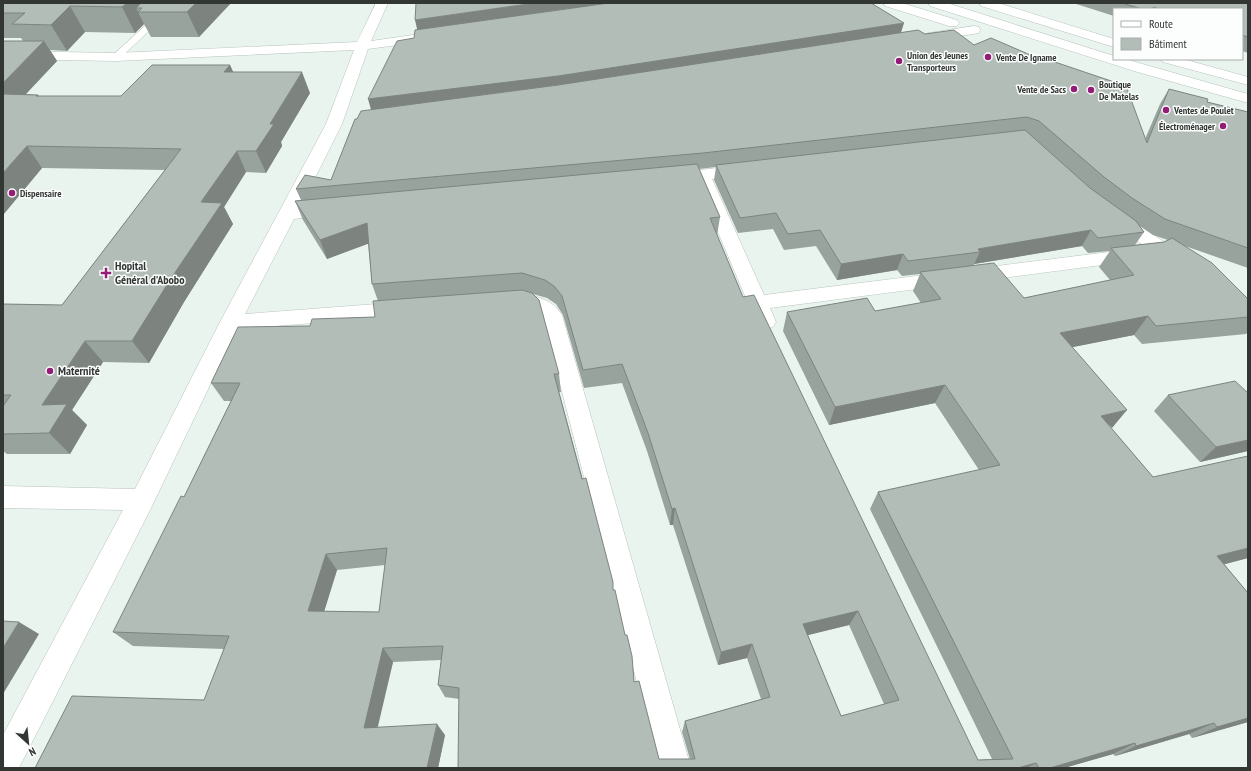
<svg xmlns="http://www.w3.org/2000/svg" width="1251" height="771" font-family="'PT Sans Narrow',sans-serif">
<rect width="100%" height="100%" fill="#e8f4ed"/>
<g fill="none" stroke-linecap="round" stroke-linejoin="round">
<!-- lane casing -->
<g stroke="#b8c3bc" stroke-width="1">
<path id="lane" d="M170,3h9l-60,56h-6l-1,-2 1,-2z"/>
</g>
<!-- street casing -->
<g stroke="#b8c3bc" stroke-width="1">
<path id="street" d="M376,3h12l-17,38 56,-8 5,1 2,3 -2,3 -5,1 -59,8 -26,75 -42,84 31,-3 6,1 3,4 -3,4 -43,5 -49,95 158,-12 7,2 3,5 -3,5 -7,2 -166,13 -86,179 -132,260h-16v-33l120,-225 -120,-2v-22l132,3 85,-167 106,-198 28,-74 -238,11 -113,-2v-8l113,2 241,-11z
M974,26l5,1 1,3 -1,3 -50,8 -5,-1 -2,-3 2,-3 5,-1z
M745,165l6,2 2,3 -2,3 -39,6 52,116 369,-46 7,2 2,4 -2,4 -7,2 -363,47 6,14 -3,5 -7,2 -7,-2 -3,-5 -60,-142 -24,3 -6,-1 -2,-4 2,-4 6,-1z
M1116,214l6,1 63,40 2,4 -2,4 -7,2 -7,-2 -61,-40 -3,-4 3,-4z
M512,294c19,0 40,4 50,21l129,453h-32l-116,-450c-15,-14 -22,-7 -38,-12l-3,-5 3,-5z"/>
</g>
<!-- primary casing -->
<g stroke="#b8c3bc" stroke-width="1">
<path id="primary" d="M883,3h19l55,17 2,3 -2,3h-8l-64,-20z
M928,3h19l167,53v3h11l123,35v9l-114,-32 -204,-65z
M979,3h19l116,36v8l-133,-41z
M1161,59h22l65,18v8l-85,-23z"/>
</g>
<!-- lane -->
<use href="#lane" fill="#fff" fill-rule="evenodd"/>
<!-- street -->
<use href="#street" fill="#fff" fill-rule="evenodd"/>
<!-- primary -->
<use href="#primary" fill="#fff" fill-rule="evenodd"/>
</g>
<!-- wall -->
<path fill="#99a39d" fill-rule="evenodd" d="M3,3h228l-32,34h-48l-7,-13 -9,9 -50,-1 -18,19 -17,-1 7,11 -31,33 12,1 1,1h82l109,-31 3,7 77,21 -29,49 1,4 -16,27 -20,-1 -22,35 9,17 -49,78 -35,61 -46,-1 -31,48 15,15 -17,29h-63l-4,-3v-147l59,1 103,-135 -123,-2 -39,47 20,-174 -2,-3h-18z
M1073,3h175v50l-6,-2v-42h-128v7z
M901,33l24,1 49,11 171,94 15,-35 9,-15 38,13 41,10v156l-63,-22 63,53v33l-2,2 -104,10 -8,-9 -62,12 39,81 42,49 95,81 -24,6 24,29v129l-56,16 -3,-4 -74,22 -2,-2 -49,14h-606l1,-69 -14,-2 -7,-12 3,-25 -48,2 -16,65 68,8 -7,33 -234,-68 20,-51 -91,-3 -20,-14 71,-135 47,-96h-7l-13,-18 99,-57 65,-9 3,-16 -6,-17 -4,-41 -41,16 -24,-39 -8,-19 6,-1 -5,-11zM716,167l-2,13 24,53 35,-4 11,21 32,-4 21,34 60,-10 5,6 18,-2 -7,17 8,12 -46,8 -88,1 -4,19 46,94 106,-22 44,67 -101,22 -8,17 122,250 -14,1 -235,-463 -26,-61 3,-19 -21,-48zM1140,226l13,9 15,5 -4,2 -29,3 9,-13zM1082,246l6,7 22,-2 -11,16 11,13 -86,18 -50,-32v-2zM533,294l14,4 9,6 7,11 21,73 38,-5 25,68 23,74h3l45,140 29,-7 14,41 -76,22 -3,11 8,27h-31l-25,-77 -21,-92 -54,-198h2l-2,-18zM385,565l-6,47 -55,-1 13,-41zM849,625l35,79 -43,12 -33,-81z
M1248,393v58l-48,11 -46,-51 14,-16z"/>
<!-- shaded-wall -->
<path fill="#7d8480" d="M127,3h41l-32,5 8,16 -9,9 -13,-26z
M196,3h35l-32,34 -12,-25z
M535,3h89l-206,30 -3,-13z
M70,6l15,26 -18,19 -16,-26z
M904,23l-4,13 -528,77 -4,-14z
M44,41l13,20 -51,54 -3,-5v-27z
M230,65l9,20 -15,-13z
M302,72l8,21 -29,49 1,4 -16,27 -10,-22 14,-27z
M27,146l15,22 -39,47v-42z
M237,151l9,21 -22,35 9,17 -49,78 -35,61 -17,-22 69,-139z
M367,223l6,19 -46,17 -7,-19z
M1091,230l-9,16 -108,18 6,-12 -2,-3z
M903,254l-6,16 -60,10 4,-16z
M1148,316l-14,19 -86,17 12,-19z
M85,341l18,21 -31,48 15,15 -17,29 -21,-21 -7,-28z
M945,385l-10,18 -106,22 6,-18z
M1127,410l-15,18 -11,-12z
M1248,440v11l-48,11 16,-15z
M675,508l-2,17h-3l2,-16z
M1248,548v10l-52,14 21,-16z
M326,554l11,16 -17,55 -12,-14z
M858,611l-9,14 -53,13 7,-14z
M19,622l20,12 -36,60v-46z
M752,644l-5,14 -29,7 3,-13z
M383,648l10,14 -18,77 -11,-11z
M1248,718v4l-56,16 25,-11z
M1214,723l-25,11 -74,22 21,-10z
M437,724l8,11 -7,33h-11z
M1135,743l-22,11 -49,14h-14z
M1036,763l-10,5h-8z"/>
<!-- building -->
<path fill="#b2bdb7" stroke="#7d8480" fill-rule="evenodd" d="M3,3h124l-5,4 -52,-1 -19,19 -39,-1 13,-11h-22z
M141,3h55l-9,9h-49l4,-4h-6z
M416,3h119l-120,17z
M609,3h262l33,20 -346,53 -190,23 29,-58 17,-3 1,-8z
M1122,3h126v34l-6,-2v-26h-83l-5,-2 -3,2h-9z
M918,30l7,4 29,-4 20,15 17,-7 44,19 2,-1 89,30 21,57 22,-54 39,10 -1,3 41,10v136l-83,-29 -33,-21 -28,-21 -65,-56 -12,-4 -324,36 -407,36 9,-14 26,5 24,-61h2l4,-8 197,-26z
M4,41h40l-41,42v-41z
M152,65h78l-6,7h78l-32,52h4l-18,27h-19l-36,51 21,1 -52,77 -38,61h-47l-43,64 25,-1 -18,29 -46,1v-28l8,-11h-8v-91l59,1 119,-156 -154,-3 -24,27v-79l35,1 -2,1h85z
M1025,130l65,58 46,33 8,11 -46,6 -7,-8 -113,19 2,3 -72,9 -5,-7 -62,10 -21,-34 -32,4 -12,-21 -36,5 -24,-53z
M697,164l23,53 -10,1 33,79 11,-2 224,465 35,-1 -135,-267 122,-27 -55,-80 -110,22 -48,-95 80,-14 8,13 66,-12 -21,-27 74,-9 30,35 110,-23 -23,-27 53,-6 8,-4 40,25 36,36v18l-92,9 -8,-10 -88,17 67,77 -26,6 52,61 95,-21v92l-31,8 31,37v125l-31,9 -3,-4 -78,23 -1,-3 -85,25h-11l-3,-5 -18,5h-560l1,-80 -21,-3 5,-39 -60,2 -19,80 73,-4 -10,44h-392l37,-72 132,4 25,-64 -116,-4 68,-136 3,1 56,-114h-29l27,-56 72,-1 2,-7 63,-2 -2,-16 149,-11 10,3 7,7 20,74h-5l28,105 4,-1 27,104v8h2l10,45h2l5,21 2,26 5,-1 20,78h36l-10,-38 85,-24 -18,-53 -31,8 -46,-144 -3,1 -24,-76 -26,-69 -39,6 -21,-74 -8,-10 -9,-6 -23,-7 -150,11 -5,-61 -47,17 -25,-39zM387,548l-8,64 -71,-1 18,-57zM858,611l41,89 -58,16 -38,-92z
M1235,381l13,12v47l-32,7 -48,-52z
M3,621l16,1 -16,26z"/>
<!-- markers -->
<g fill="#941c78" stroke="#fcfefd" stroke-width="1.5">
<circle cx="988" cy="57" r="4"/>
<circle cx="899" cy="61" r="4"/>
<circle cx="1074" cy="89" r="4"/>
<circle cx="1091" cy="90" r="4"/>
<circle cx="1166" cy="110" r="4"/>
<circle cx="1223" cy="126" r="4"/>
<circle cx="12" cy="193" r="4"/>
<path d="M104 267h4v4h4v4h-4v4h-4v-4h-4v-4h4z"/>
<circle cx="50" cy="371" r="4"/>
</g>
<g text-anchor="middle" stroke-width="3" stroke-linejoin="round" paint-order="stroke">
<!-- far-poi labels -->
<g font-size="10" font-weight="bold" fill="#323734" stroke="#fcfefd" text-anchor="start">
<text x="907" y="59">Union des Jeunes<tspan x="907" dy="12">Transporteurs</tspan></text>
<text x="996" y="61">Vente De Igname</text>
<text x="1099" y="88">Boutique<tspan x="1099" dy="12">De Matelas</tspan></text>
<text x="1066" y="93" text-anchor="end">Vente de Sacs</text>
<text x="1174" y="114">Ventes de Poulet</text>
<text x="1215" y="130" text-anchor="end">Électroménager</text>
<text x="20" y="197">Dispensaire</text>
</g>
<!-- poi labels -->
<g font-size="12" font-weight="bold" fill="#323734" stroke="#fcfefd" text-anchor="start">
<text x="115" y="270">Hopital<tspan x="115" dy="14">Général d'Abobo</tspan></text>
<text x="58" y="375">Maternité</text>
</g>
</g>
<!-- border -->
<rect width="1251" height="771" fill="none" stroke="#323734" stroke-width="8"/>
<!-- legend -->
<rect x="1113" y="8" width="130" height="52" fill="#fcfefd" stroke="#abaead"/>
<rect x="1121" y="21" width="20" height="6" fill="#ffffff" stroke="#abaead"/>
<text x="1149" y="28" font-size="12" fill="#323734">Route</text>
<rect x="1121" y="38" width="20" height="12" fill="#b2bdb7" stroke="#abaead"/>
<text x="1149" y="48" font-size="12" fill="#323734">Bâtiment</text>
<!-- north arrow -->
<g transform="translate(28 743) rotate(153)" stroke="#fcfefd" stroke-width="3" paint-order="stroke">
<path d="M0-3L7 15L0 10L-7 15Z" fill="#323734"/>
<text y="-6" font-size="11" font-weight="bold" text-anchor="middle" fill="#323734">N</text>
</g>
</svg>
